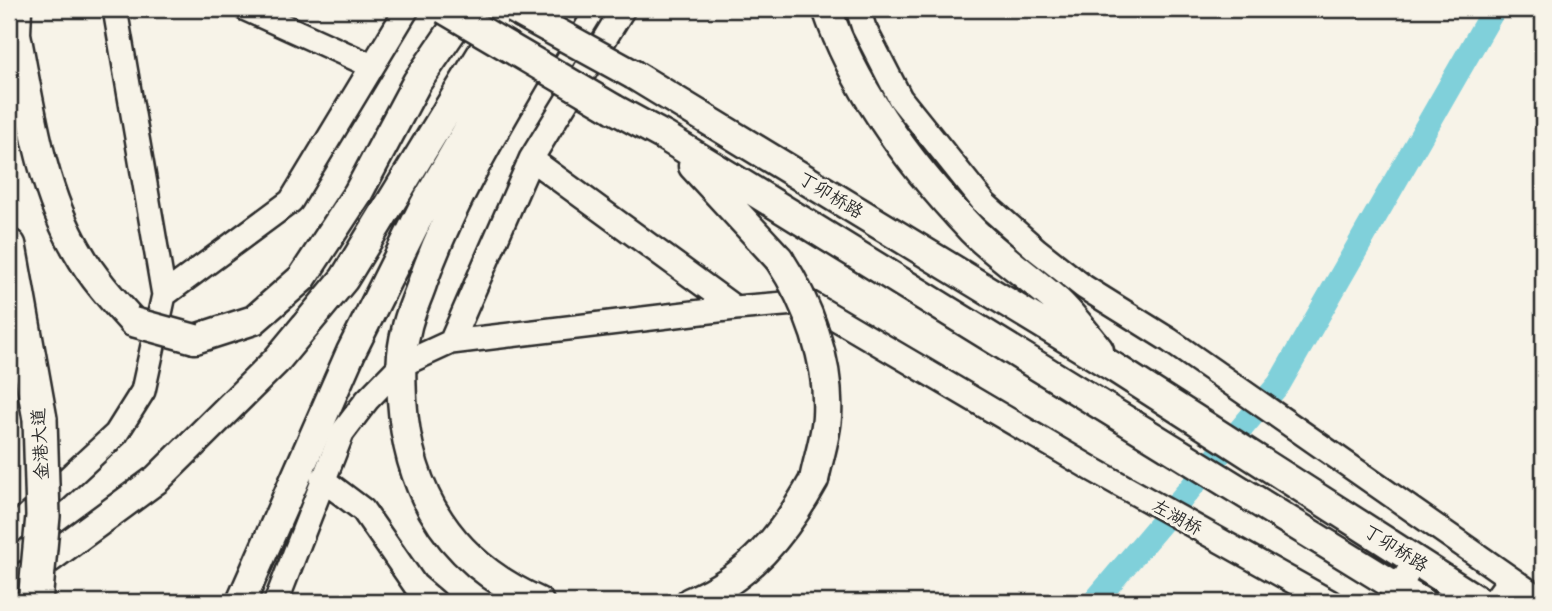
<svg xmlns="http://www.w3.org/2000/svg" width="1552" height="611" font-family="Kalam,'LXGW WenKai TC',sans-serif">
<rect width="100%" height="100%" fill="#f7f3e8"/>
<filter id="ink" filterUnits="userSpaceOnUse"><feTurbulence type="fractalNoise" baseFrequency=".0143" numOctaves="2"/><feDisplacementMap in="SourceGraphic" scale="14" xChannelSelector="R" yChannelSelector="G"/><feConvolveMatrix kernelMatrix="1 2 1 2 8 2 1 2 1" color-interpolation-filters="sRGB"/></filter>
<g filter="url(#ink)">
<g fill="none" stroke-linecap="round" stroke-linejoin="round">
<!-- canal -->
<path stroke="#80d0da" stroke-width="24" d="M1094,602l185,-218 215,-375"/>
<!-- minor casing -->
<g stroke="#2b2b2b" stroke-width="28">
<path id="minor" d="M246,9l126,57
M858,9l6,19 36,70 85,106 52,46 47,37 85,53 374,261
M531,159l204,149
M164,295l127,-94 116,-192
M451,342l80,-183 92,-150
M322,479l41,31 52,75 20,17
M9,533l107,-99 27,-43 21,-96 -49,-286
M276,602l66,-169 25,-33 34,-35 50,-23 284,-34 73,-6 284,167 238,133
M1390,602l26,-43
M1493,602l17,-23"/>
</g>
<!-- major casing -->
<g stroke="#2b2b2b" stroke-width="33">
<path id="major" d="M17,9l-1,25c14,71 24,153 61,216 15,27 35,49 56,72
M827,9c28,82 85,158 145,221 26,26 58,47 86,72 15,14 28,32 41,48
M634,75l481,293 365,234
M614,109l50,27 757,466
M693,166l86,93
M195,339l59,-19 48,-42 56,-85 59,-111 50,-73
M9,588l148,-109 119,-118 68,-82 165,-270
M241,602l110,-250 74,-148 113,-195
M539,602c-88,-39 -131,-108 -137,-203 -1,-23 -2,-45 4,-68 3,-17 12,-34 17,-50 34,-96 92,-184 142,-272
M690,602c58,-23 95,-69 124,-122"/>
</g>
<!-- highway casing -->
<g stroke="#2b2b2b" stroke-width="38">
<path id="highway" d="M9,246l31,173"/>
</g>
<!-- minor -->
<use href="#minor" stroke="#f7f3e8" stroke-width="23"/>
<!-- major -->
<use href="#major" stroke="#f7f3e8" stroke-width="28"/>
<!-- highway -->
<use href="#highway" stroke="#f7f3e8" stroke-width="33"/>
<!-- major-bridge casing -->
<g stroke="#2b2b2b" stroke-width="33" stroke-linecap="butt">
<path id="major-bridge" d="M444,9l170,100
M514,9l120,66
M779,259c29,44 51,103 48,157 -1,21 -9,43 -13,64
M133,322l62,17"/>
</g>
<!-- highway-bridge casing -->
<g stroke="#2b2b2b" stroke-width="38" stroke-linecap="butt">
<path id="highway-bridge" d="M35,602l8,-86 -3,-97"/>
</g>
<!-- major-bridge -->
<use href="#major-bridge" stroke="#f7f3e8" stroke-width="28"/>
<!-- highway-bridge -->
<use href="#highway-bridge" stroke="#f7f3e8" stroke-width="33"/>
</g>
</g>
<g text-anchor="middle" stroke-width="6" stroke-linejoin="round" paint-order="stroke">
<!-- street labels -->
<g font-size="18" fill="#2b2b2b" stroke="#f7f3e8">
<text transform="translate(831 195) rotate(31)" y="6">丁卯桥路</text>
<text transform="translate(40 444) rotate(-93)" y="6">金港大道</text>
<text transform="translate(1177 517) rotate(29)" y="6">左湖桥</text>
<text transform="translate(1396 548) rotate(32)" y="6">丁卯桥路</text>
</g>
</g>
<!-- margin -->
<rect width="1552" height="611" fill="none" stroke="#f7f3e8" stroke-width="35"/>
<rect x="18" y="18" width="1517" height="576" fill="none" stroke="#2b2b2b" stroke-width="2.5" filter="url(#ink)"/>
</svg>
